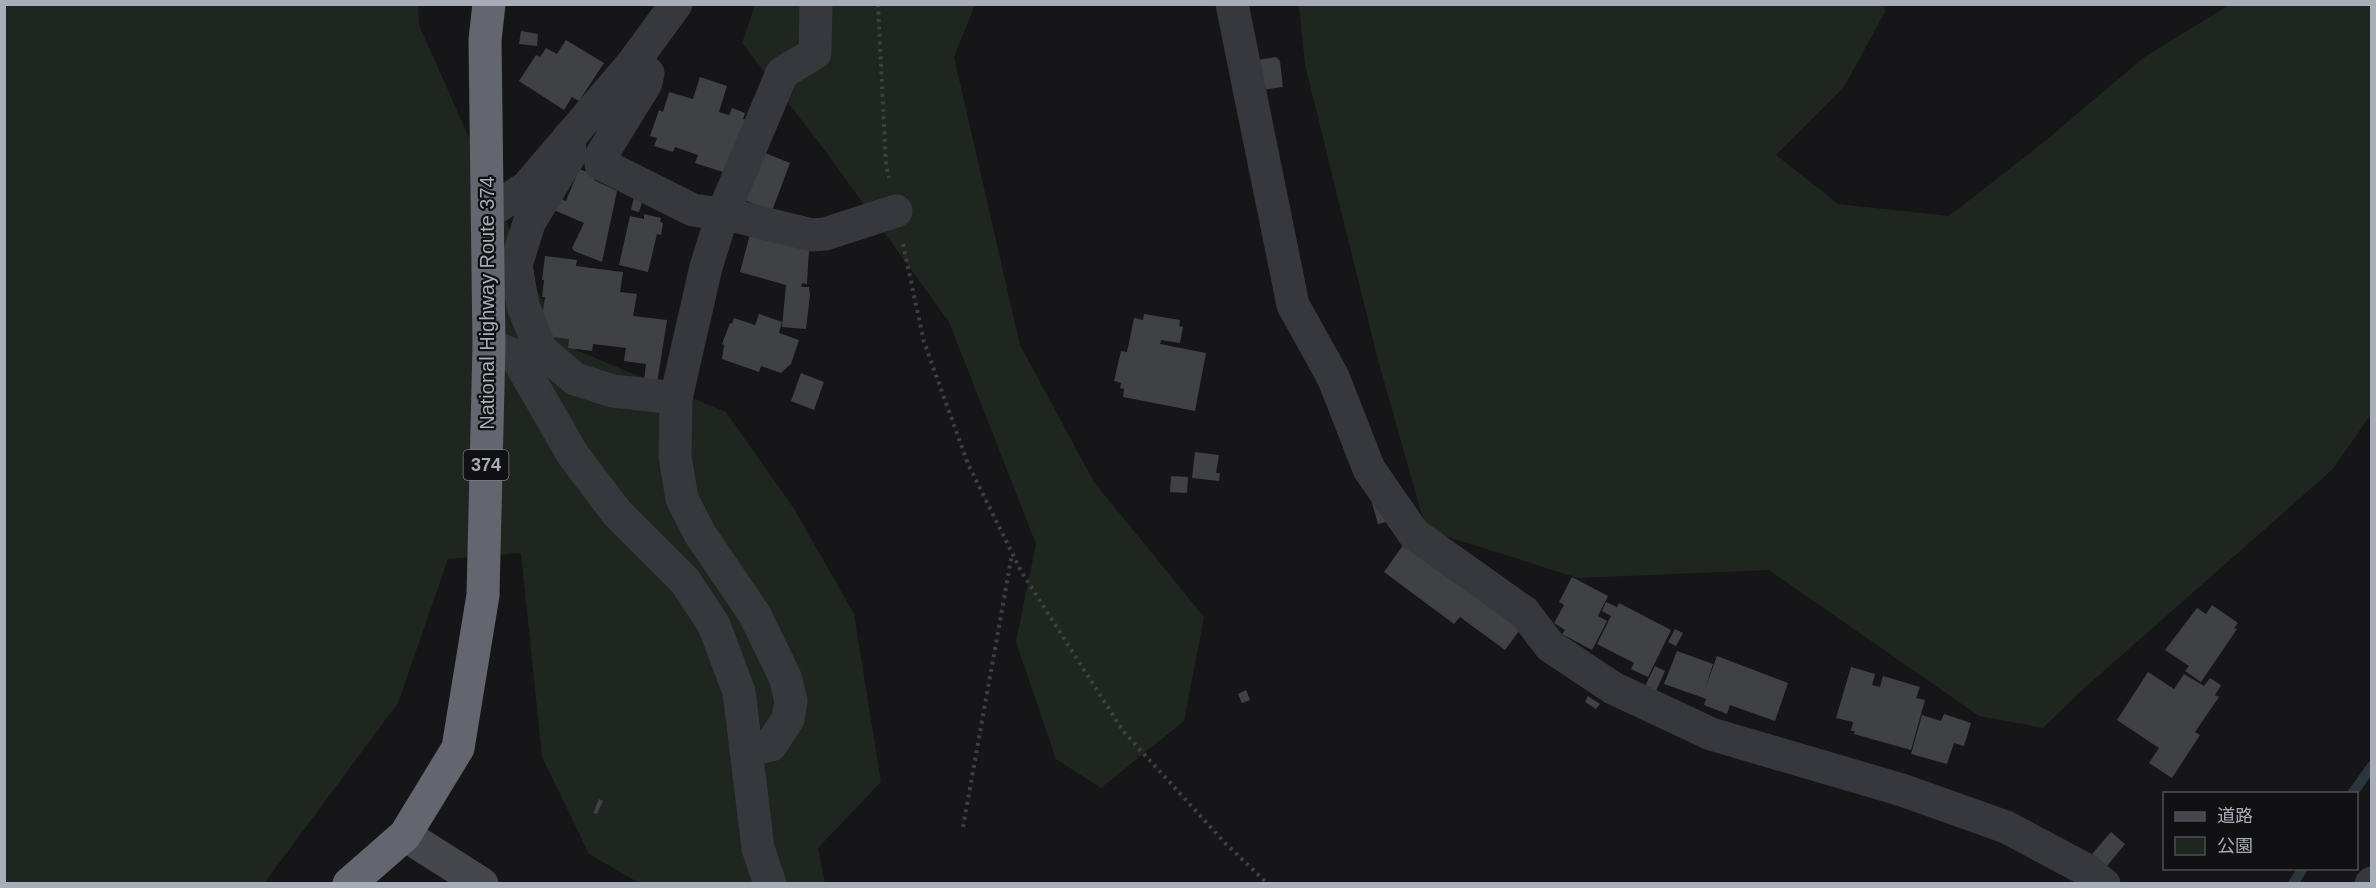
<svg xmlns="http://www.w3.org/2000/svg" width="2376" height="888" font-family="Arial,'Noto Sans JP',sans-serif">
<rect width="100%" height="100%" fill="#161618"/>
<!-- green -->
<path fill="#1e261f" d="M5,5h413l1,20 119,268 38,57 150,62 67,95 61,107 27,168 -63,66 7,35h-186l-50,-29 -47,-97 -21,-204 -73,6 -50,144 -133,179 -260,2z
M755,5h220l-21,52 66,288 74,137 110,135 -20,104 -83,67 -45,-29 -40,-117 20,-98 -87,-222 -126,-174 -81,-105z
M1299,5h584l3,5 -42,77 -68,68 62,49 111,12 95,-74 99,-84 86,-53h142v409l-38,55 -253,223 -37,36 -64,-12 -210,-146 -191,8 -152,-48 -49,-174 -72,-291z"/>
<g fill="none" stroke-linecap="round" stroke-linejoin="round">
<!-- stream -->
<path stroke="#2c353c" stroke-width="10" d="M2352,794l20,-28
M2293,884l10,-16"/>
</g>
<!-- building -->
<path fill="#404145" d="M521,31l17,3 -1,12 -18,-2z
M566,40l38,23 -25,38 -7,-4 -8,13 -45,-29 17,-26 4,2 6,-9 11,6z
M1276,57l4,4 3,26 -21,3 -5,-30z
M700,77l27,9 -8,26 10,3 3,-7 13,5 -2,6 4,1 -18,54 -34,-11 3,-8 -23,-8 -2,5 -19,-6 3,-8 -7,-2 9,-26 4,2 6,-20 24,7z
M758,150l32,13 -18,48 -33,-13z
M579,169l17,6 -2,5 23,11 -15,71 -28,-11 -2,-3 12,-25 -30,-13 7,-11 5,2z
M634,197l9,2 -4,13 -8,-2z
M644,214l17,4 -1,4 3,1 -2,12 -4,-1 -9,38 -29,-7 11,-49 14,3z
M750,234l59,16 -2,34 -5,-1 -1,4h8l1,8 -4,34 -24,-2 4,-42 -46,-13z
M545,256l32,4 -1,6 47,6 -3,20 17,2 -4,22 34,4 -11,70 -13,-2 3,-24 -22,-3 2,-13 -33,-4 -1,7 -24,-3 1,-9 -25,-3 -3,-11 4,-28h-3l2,-17h-2z
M759,314l23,8 -3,11 20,7 -8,24 -10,9 -20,-7 -2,6 -37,-13 2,-14 -2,-1 8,-21 2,1 2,-6 21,7z
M1144,314l36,6 -1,6 4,1 -3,16 -19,-3 -1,4 46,9 -11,58 -72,-14 1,-8 -4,-1 1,-5 -7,-2 7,-30 6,1 7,-34 9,2z
M801,373l23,9 -10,28 -23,-9z
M1195,452l24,3 -3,18h4l-1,8 -27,-3z
M1171,476l17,1 -1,16 -17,-1z
M1370,496l20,25 -12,3z
M1406,541l117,85 -18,24 -45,-33 -6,7 -70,-52z
M1572,577l36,19 -10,20 9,5 -15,29 -30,-16 3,-4 -11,-7 10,-18 -5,-3z
M1606,602l11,5 2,-4 52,27 -23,47 -17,-8 3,-6 -37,-19 14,-28 -9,-5z
M2212,605l26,18 -4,5 3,1 -36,53 -16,-11 4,-5 -24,-16 32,-42 9,6z
M1675,629l8,4 -7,13 -8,-4z
M1677,651l36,13 -8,25 12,-33 71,27 -13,38 -45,-16 -3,9 -23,-9 2,-6 -5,-2 -37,-13z
M1655,666l10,5 -11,24 -11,-5z
M1851,667l24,7 -3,11 8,2 3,-11 37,11 -4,11 9,2 -14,50 -57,-16 1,-3h-4l2,-9 -17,-4z
M2148,672l26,17 10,-15 20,12 6,-8 11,7 -6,10 4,2 -24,35 5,3 -28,43 -23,-15 10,-15 -42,-28z
M1246,690l4,10 -8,3 -4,-9z
M1588,696l12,8 -4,5 -11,-7z
M1944,714l27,9 -7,23 -10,-3 -7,21 -36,-10 11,-39 19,6z
M599,799l4,2 -6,13 -4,-1z
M2111,832l14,12 -18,22 -15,-12z"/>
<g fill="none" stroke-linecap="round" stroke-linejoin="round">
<!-- path -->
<path stroke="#3d3f44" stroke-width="4" stroke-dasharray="3 4.5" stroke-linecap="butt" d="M878,4l8,161 3,13
M903,244l21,98 44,122 53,107 102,160 102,112 43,41
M963,827l49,-273"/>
<!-- street -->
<path stroke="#37383d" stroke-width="33" d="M1232,4l61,301 40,72 36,92 45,65 110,78 26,34 63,42 98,46 191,56 104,37 77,41 21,16
M633,63l15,10 -2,10 -45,73v8l92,46 46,7 73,18 13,-1 71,-23
M569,137l1,18 -41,68 -13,42 7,41 18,44 34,29 38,12 63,7
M488,213l39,-26 106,-124 43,-59
M489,345l27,11 57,99 44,58 68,68 29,44 25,67 19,156 12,36
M746,750l25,-5 17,-26 3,-18 -6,-24 -30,-62 -55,-81 -18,-35 -7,-42 1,-59 30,-131 16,-51 60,-143 33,-20 1,-49
M2371,884l1,-1"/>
<!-- secondary -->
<path stroke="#45474d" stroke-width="33" d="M405,835l77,49"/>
<!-- highway -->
<path stroke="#63666e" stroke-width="33" d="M349,884l56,-49 53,-87 25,-153 6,-250 -4,-305 4,-36"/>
</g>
<g text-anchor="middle" stroke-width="4.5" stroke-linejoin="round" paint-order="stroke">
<!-- shield labels -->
<rect fill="#111113" stroke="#7b7e86" stroke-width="1.5" x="463.5" y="450" width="45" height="30" rx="4.5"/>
<g font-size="18" font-weight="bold" fill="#a8adb8">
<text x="486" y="471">374</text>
</g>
<!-- street labels -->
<g font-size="20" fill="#a8adb8" stroke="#111113">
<text transform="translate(487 303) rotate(-90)" y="7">National Highway Route 374</text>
</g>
</g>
<!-- border -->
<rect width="2376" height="888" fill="none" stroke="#a8adb8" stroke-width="12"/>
<!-- legend -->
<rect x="2163" y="792" width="195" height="78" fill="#111113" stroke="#4d4f55" stroke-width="1.5"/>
<rect x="2175" y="812" width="30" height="9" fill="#45474d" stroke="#4d4f55" stroke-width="1.5"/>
<text x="2217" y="822" font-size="18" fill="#a8adb8">道路</text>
<rect x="2175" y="837" width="30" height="18" fill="#1e261f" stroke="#4d4f55" stroke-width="1.5"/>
<text x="2217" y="852" font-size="18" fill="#a8adb8">公園</text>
</svg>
